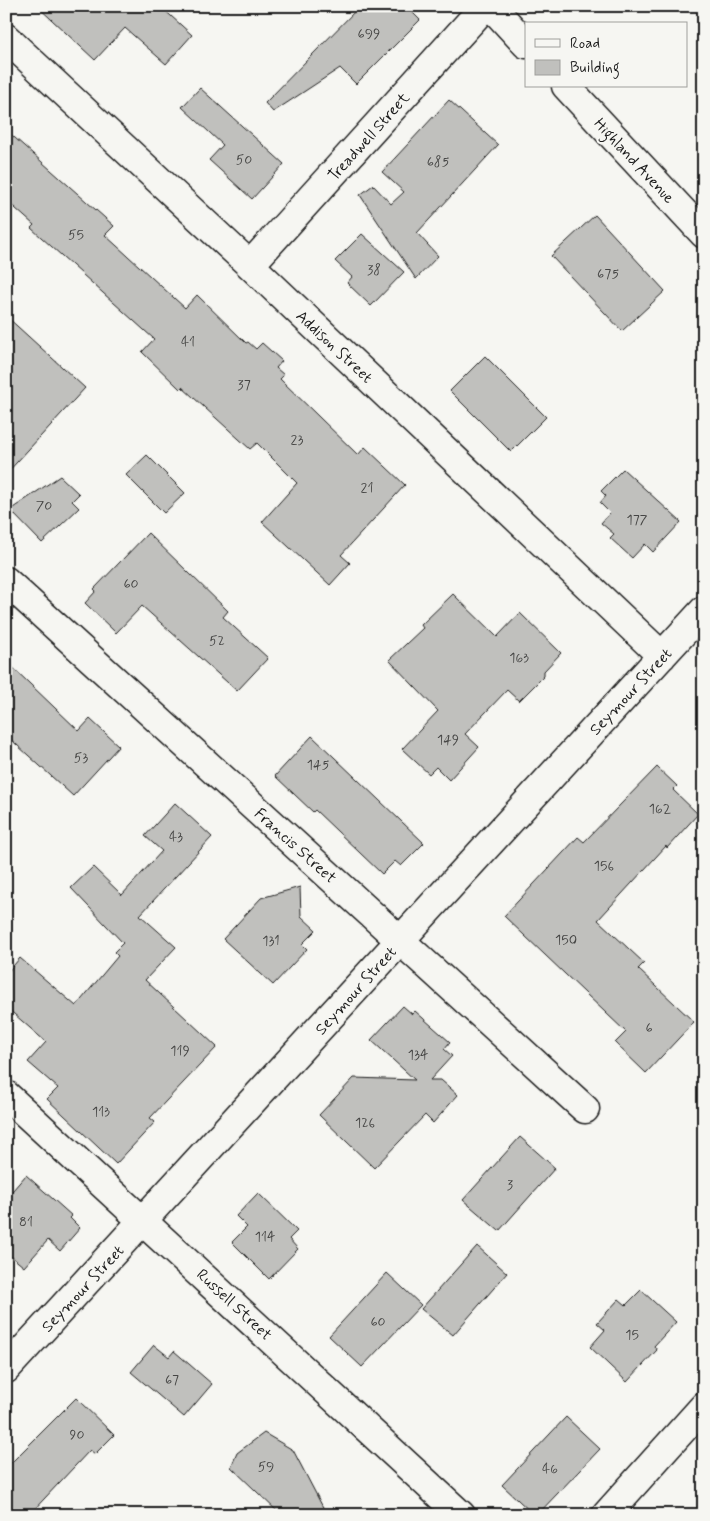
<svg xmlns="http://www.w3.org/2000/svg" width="710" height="1521" font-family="Mynerve,sans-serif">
<rect width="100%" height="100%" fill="#f6f6f2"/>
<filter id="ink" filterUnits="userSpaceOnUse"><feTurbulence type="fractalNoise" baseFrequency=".02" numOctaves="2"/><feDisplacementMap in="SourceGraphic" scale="10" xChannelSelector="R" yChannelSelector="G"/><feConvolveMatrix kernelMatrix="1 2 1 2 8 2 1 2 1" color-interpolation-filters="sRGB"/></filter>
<g filter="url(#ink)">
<!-- building -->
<path fill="#c0c0bd" stroke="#1c1c1c" d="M37,6h123l32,29 -26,29 -41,-36 -30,32z
M360,6h46l14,14 -64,64 -16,-16 -67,44 -8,-9z
M200,88l84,76 -32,35 -43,-39 14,-15 -41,-38z
M449,100l49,45 -81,88 21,23 -22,23 -56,-84 13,-10 18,19 13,-12 -22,-20z
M6,130l108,96 -9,9 80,73 12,-13 49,48 2,-1 8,7 6,-6 20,18 -6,7 8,7 -4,4 78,76 7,-8 40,38 -64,70 9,8 -20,22 -68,-63 35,-39 -40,-40 -7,6 -68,-62 -2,2 -38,-37 12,-13 -123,-111 3,-3 -28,-25z
M595,215l70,76 -43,40 -71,-75z
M362,234l42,38 -33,34 -24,-23 5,-6 -17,-16z
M6,316l79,72 -79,86z
M485,356l61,61 -35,35 -61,-61z
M147,455l38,38 -21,20 -38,-38z
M623,469l58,53 -28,30 -8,-8 -13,14 -22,-20 4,-4 -13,-11 9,-10 -10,-10 6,-7 -5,-5z
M60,476l19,18 -7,7 7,7 -37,35 -32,-33z
M148,533l80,78 -5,6 45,41 -31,33 -95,-85 -26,27 -31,-30 11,-12 -2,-2z
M453,594l44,43 23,-24 41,40 -17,18v5l-25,25 -12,-11 -42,44 14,13 -30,33 -13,-13 -7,7 -27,-25 36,-38 -49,-51 34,-32 -2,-3z
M6,661l73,70 11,-12 29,27 -46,50 -67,-61z
M312,736l112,107 -23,23 -6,-5 -13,13 -67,-64 -2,2 -38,-36z
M657,767l20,19 -4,4 25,24 -31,34 -1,-2 -68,74 46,43 -6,6 56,53 -48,51 -31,-30 11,-11 -122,-116 74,-79 6,5z
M175,803l37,34 -72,78 36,32 -31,33 72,67 -67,71 5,4 -39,42 -69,-65 11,-11 -30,-26 18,-20 -40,-35v-33l14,-16 56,48 42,-50 -4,-4 9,-9 -52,-55 22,-21 29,28 40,-44 -17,-15z
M300,887l1,29 15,14 -14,14 5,5 -34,36 -50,-46 38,-41z
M403,1006l9,8 3,-3 35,31 -6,7 8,7 -22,24h11l17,15 -25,28 -8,-8 -51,53 -55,-53 35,-37 61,2 -44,-40z
M520,1137l35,31 -56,63 -36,-31z
M26,1175l46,41 -2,2 10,10 -20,23 -12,-11 -24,27 -18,-15v-54z
M258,1193l39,38 -8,8 9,10 -29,30 -37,-37 15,-15 -11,-11z
M477,1246l30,27 -54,62 -32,-26z
M387,1273l34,32 -59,62 -33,-31z
M641,1290l35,32 -22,24 3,4 -30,32 -37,-35 15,-17 -8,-7 22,-24 7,6z
M154,1345l15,12 5,-6 38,33 -28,33 -53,-45z
M76,1398l38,37 -19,19 -5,-4 -61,65h-23v-47z
M566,1417l34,32 -63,66h-3l-32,-30z
M264,1433l29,17 34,65h-46l-50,-48 6,-14z"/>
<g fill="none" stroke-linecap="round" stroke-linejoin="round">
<!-- street casing -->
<g stroke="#1c1c1c" stroke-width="31">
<path id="street" d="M6,38l244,227 412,391
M250,265l235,-259
M6,581l579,528
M6,1095l455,420
M6,1369l698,-759
M606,1515l98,-109"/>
</g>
<!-- secondary casing -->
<g stroke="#1c1c1c" stroke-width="31">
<path id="secondary" d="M491,6l35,38
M566,86l138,148"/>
</g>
<!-- street -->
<use href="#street" stroke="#f6f6f2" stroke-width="28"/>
<!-- secondary -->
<use href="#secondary" stroke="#f6f6f2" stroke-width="28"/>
</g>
</g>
<g text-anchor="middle" stroke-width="4" stroke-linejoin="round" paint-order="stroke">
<!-- number labels -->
<g font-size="14" fill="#454544">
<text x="369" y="38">699</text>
<text x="244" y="164">50</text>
<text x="438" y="166">685</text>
<text x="76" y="239">55</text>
<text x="374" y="274">38</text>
<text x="608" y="278">675</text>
<text x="188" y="346">41</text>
<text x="244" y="389">37</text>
<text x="297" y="444">23</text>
<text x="367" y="492">21</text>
<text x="44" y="510">70</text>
<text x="637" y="524">177</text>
<text x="131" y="588">60</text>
<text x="217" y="645">52</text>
<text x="519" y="662">163</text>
<text x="448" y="744">149</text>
<text x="81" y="762">53</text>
<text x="318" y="769">145</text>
<text x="660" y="813">162</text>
<text x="176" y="841">43</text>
<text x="604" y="870">156</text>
<text x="566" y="944">150</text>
<text x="271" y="945">131</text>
<text x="649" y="1032">6</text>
<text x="180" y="1055">119</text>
<text x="418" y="1059">134</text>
<text x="101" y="1116">113</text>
<text x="365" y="1127">126</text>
<text x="510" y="1189">3</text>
<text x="26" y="1226">81</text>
<text x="265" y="1241">114</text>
<text x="378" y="1326">60</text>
<text x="632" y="1339">15</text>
<text x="172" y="1384">67</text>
<text x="77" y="1439">90</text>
<text x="266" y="1471">59</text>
<text x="550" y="1473">46</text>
</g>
<!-- street labels -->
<g font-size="16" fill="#1c1c1c" stroke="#f6f6f2">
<text transform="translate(368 136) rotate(-48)" y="6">Treadwell Street</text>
<text transform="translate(635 160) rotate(47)" y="6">Highland Avenue</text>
<text transform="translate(335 346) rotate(43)" y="6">Addison Street</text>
<text transform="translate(630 691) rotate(-47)" y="6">Seymour Street</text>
<text transform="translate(296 845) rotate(42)" y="6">Francis Street</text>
<text transform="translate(355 990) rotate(-48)" y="6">Seymour Street</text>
<text transform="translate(82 1288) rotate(-47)" y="6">Seymour Street</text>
<text transform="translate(235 1304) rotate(43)" y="6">Russell Street</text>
</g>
</g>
<!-- margin -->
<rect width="710" height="1521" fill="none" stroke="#f6f6f2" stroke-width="25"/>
<rect x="12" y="12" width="685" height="1496" fill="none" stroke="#1c1c1c" stroke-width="2" filter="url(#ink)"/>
<!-- legend -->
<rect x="525" y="22" width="162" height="65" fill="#f6f6f2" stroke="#9f9f9c"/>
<rect x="535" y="39" width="25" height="8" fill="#f6f6f2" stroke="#9f9f9c"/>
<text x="570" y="48" font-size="15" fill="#1c1c1c">Road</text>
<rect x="535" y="60" width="25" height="15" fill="#c0c0bd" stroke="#9f9f9c"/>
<text x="570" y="72" font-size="15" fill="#1c1c1c">Building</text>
</svg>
